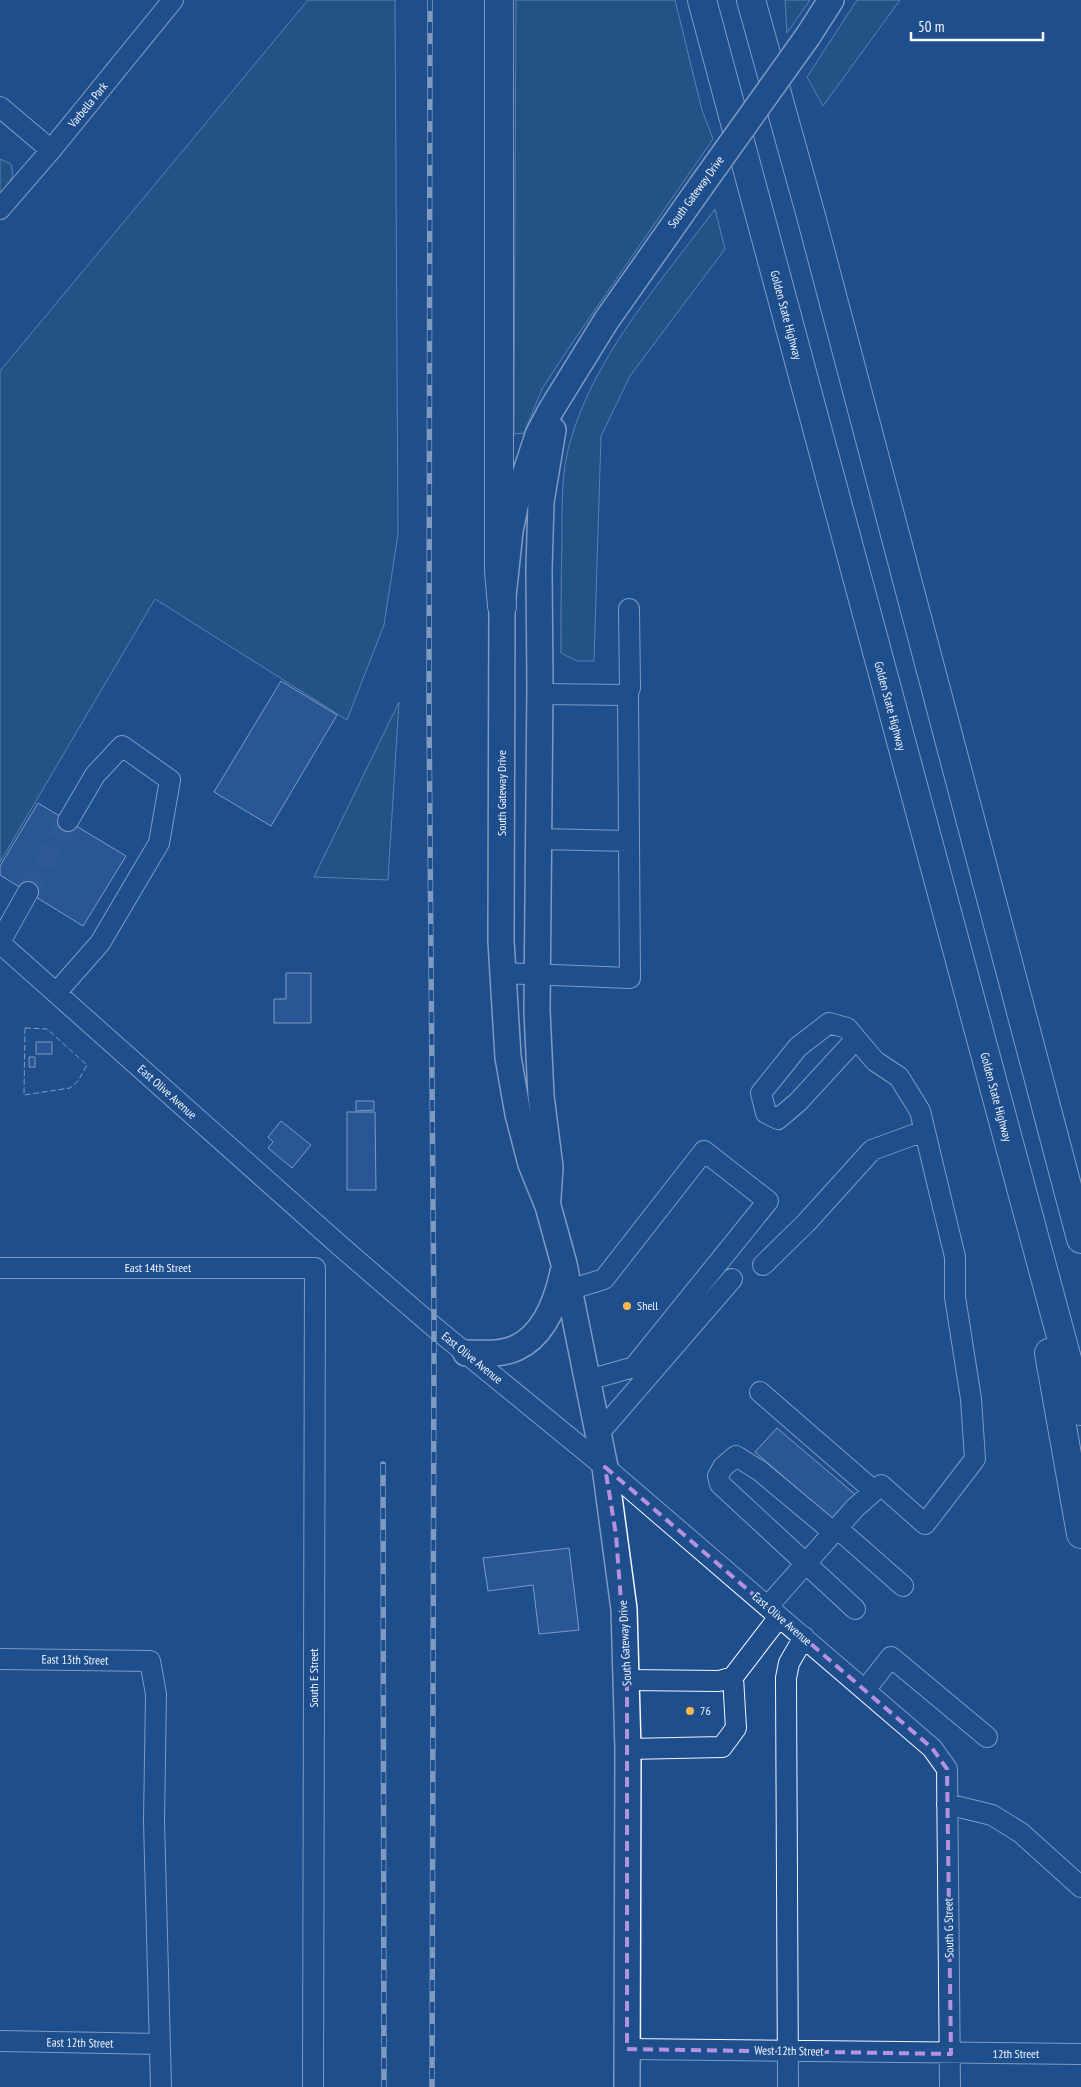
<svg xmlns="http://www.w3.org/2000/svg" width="1081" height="2087" font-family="'PT Sans Narrow',sans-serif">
<rect width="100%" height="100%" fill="#1f4e8c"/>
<!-- green -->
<path fill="#245a82" stroke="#a8bbd7" d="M308,0h87l3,534 -14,91 -37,95 -192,-121 -155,263v-491z
M516,0h159l27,110 11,29 -145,210 -26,40 -18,44 -10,1z
M785,0h25l-23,33z
M857,0h43l-77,106 -16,-29z
M0,159l11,5 2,12 -13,20z
M715,209l10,40 -95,127 -29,60 -7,225h-17l-16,-8c0,-38 0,-76 1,-113 0,-32 -1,-67 8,-98 25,-88 92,-161 145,-233z
M399,702l-11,178 -74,-3z"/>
<!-- building -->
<path fill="#3563a3" stroke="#f2f6ff" d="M281,681l56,34 -66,111 -57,-34z
M38,803l88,53 -43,70 -83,-51v-9z
M286,973h25v50h-37v-24h12z
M36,1042h16v12h-16z
M29,1057h6v10h-6z
M356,1101h18v9l-18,1z
M347,1112h28l1,78h-29z
M281,1121l30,24 -19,23 -24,-20 5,-6 -5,-5z
M777,1428l81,69 -22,25 -81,-70z
M569,1548l10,82 -40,4 -6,-49 -45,6 -5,-33z"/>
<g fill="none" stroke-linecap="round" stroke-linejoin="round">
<!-- minor-tunnel -->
<path stroke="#3f679d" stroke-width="20" stroke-dasharray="20 10" stroke-linecap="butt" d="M28,892l40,-71"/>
<!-- minor casing -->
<g stroke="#f2f6ff" stroke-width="22">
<path id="minor" d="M0,107l51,43
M0,209l51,-59 122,-150
M628,691l1,150
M540,694l87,1 3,-7 -1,-79
M0,942l28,-50
M0,943l338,301 96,83 171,140 327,281 15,21 3,318
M502,973l128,5 -1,-137 -90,-2
M56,993l44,-50 59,-100 11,-63 -48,-34 -27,29 -27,46
M763,1265l43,-42 66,-73 52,-19
M0,1268h315
M569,1290l35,-11 100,-128 64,50 -134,166 -46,13
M760,1392l114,99
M599,1433l133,-154
M837,1528l66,58
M833,1532l-73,-61 -24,-15 -13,11 -5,9 2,8 135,125
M768,1606l87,-98 26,-23 44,39 50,-65 -4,-60 -16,-102v-40l-35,-146 -21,-34 -24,-16 -28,-33 -18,-5 -31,24 -37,46 5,20 12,6 20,-17 58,-63
M0,1659l150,2 6,33 -2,127 7,266
M627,1680l92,1 14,-4 46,-60
M865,1690l26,-33 96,80
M628,1749l94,-2 14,-19 -3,-51
M947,1804l45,11 29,18 60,54
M0,2041l160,3
M627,2049l454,5
M313,2087l2,-819
M788,2087l-2,-409 3,-15 15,-26"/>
</g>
<!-- major casing -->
<g stroke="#f2f6ff" stroke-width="28">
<path id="major" d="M808,36l23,-36
M548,1198l2,-31 -9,-71 -4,-85 3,-325 -1,-117 2,-67 12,-72
M466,1353c16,0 35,2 50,-5 29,-13 41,-48 47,-76
M627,2087l1,-338 -4,-140 -19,-142 -41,-203 -16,-58 -17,-42 -13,-50 -10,-57 -7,-116 1,-335 8,-75 6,-29 22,-67 13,-25 55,-89 95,-135"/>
</g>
<!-- highway casing -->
<g stroke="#f2f6ff" stroke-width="30">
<path id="highway" d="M499,0v571l3,35
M702,0l379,1411
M751,0l60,216 270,1023
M1049,1353l32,181"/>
</g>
<!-- minor -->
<use href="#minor" stroke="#1f4e8c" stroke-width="20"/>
<!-- major -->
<use href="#major" stroke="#1f4e8c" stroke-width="25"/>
<!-- highway -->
<use href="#highway" stroke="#1f4e8c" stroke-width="28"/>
<!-- rail casing -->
<g stroke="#f2f6ff" stroke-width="5.5">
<path id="rail" d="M430,0l-1,710 5,617 -2,760
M383,1464l1,623"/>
</g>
<!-- rail -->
<use href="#rail" stroke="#1f4e8c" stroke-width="4" stroke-dasharray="11" stroke-linecap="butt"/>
<!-- major-bridge casing -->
<g stroke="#f2f6ff" stroke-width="28" stroke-linecap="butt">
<path id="major-bridge" d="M701,186l107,-150"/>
</g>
<!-- major-bridge -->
<use href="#major-bridge" stroke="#1f4e8c" stroke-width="25"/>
<!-- fence -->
<path stroke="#f2f6ff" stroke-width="1" stroke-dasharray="6 2.5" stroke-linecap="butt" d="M25,1028l22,1 40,36 -9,16 -8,7 -46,7z"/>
</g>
<!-- marked area -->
<path d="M0 0H1081V2087H0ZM605,1467l327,281 15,21 4,285 -324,-5v-369l-11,-145z" fill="#1f4e8c" fill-opacity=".55" fill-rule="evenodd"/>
<path fill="none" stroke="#b691df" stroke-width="4" stroke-dasharray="10 6" stroke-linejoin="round" d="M605,1467l327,281 15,21 4,285 -324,-5v-369l-11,-145z"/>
<!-- markers -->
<g fill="#ffb74d" stroke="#1f4e8c" stroke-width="2">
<circle cx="627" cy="1306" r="5"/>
<circle cx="690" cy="1711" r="5"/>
</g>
<g text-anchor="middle" stroke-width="4" stroke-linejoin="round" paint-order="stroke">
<!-- street labels -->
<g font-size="12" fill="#f2f6ff" stroke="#1f4e8c">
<text transform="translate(88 105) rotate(-51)" y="4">Varbella Park</text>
<text transform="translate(696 192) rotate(-54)" y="4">South Gateway Drive</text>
<text transform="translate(786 315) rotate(75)" y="4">Golden State Highway</text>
<text transform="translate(890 706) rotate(75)" y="4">Golden State Highway</text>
<text transform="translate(502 793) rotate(-90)" y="4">South Gateway Drive</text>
<text transform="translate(167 1092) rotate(42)" y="4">East Olive Avenue</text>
<text transform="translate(996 1097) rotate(75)" y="4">Golden State Highway</text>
<text x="158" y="1272">East 14th Street</text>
<text transform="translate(472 1358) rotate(39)" y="4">East Olive Avenue</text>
<text transform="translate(782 1619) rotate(41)" y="4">East Olive Avenue</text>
<text transform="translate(625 1643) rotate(-93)" y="4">South Gateway Drive</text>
<text transform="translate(75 1660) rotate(1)" y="4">East 13th Street</text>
<text transform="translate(314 1678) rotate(-90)" y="4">South E Street</text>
<text transform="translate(949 1928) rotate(-91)" y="4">South G Street</text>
<text transform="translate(80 2043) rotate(1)" y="4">East 12th Street</text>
<text transform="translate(789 2051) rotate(1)" y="4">West 12th Street</text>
<text x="1016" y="2058">12th Street</text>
</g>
<!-- poi labels -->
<g font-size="12" fill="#f2f6ff" stroke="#1f4e8c" text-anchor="start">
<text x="637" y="1310">Shell</text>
<text x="700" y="1715">76</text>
</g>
</g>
<!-- scale -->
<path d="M911 32v8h132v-8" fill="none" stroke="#f2f6ff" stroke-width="2.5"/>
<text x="918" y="32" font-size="15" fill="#f2f6ff" stroke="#1f4e8c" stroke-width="4" paint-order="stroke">50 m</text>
</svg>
